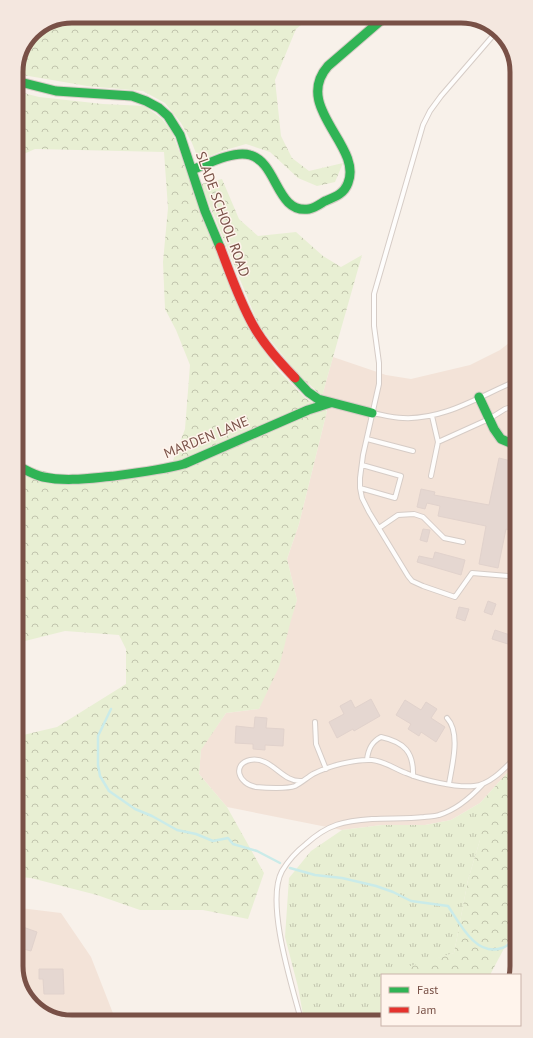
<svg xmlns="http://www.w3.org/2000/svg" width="533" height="1038" font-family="'PT Sans',sans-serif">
<defs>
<pattern id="grass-tufts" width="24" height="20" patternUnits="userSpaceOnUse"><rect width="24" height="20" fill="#e8efd3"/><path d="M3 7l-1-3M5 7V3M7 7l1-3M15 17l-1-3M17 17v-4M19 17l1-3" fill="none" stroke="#c1c4ad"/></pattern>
<pattern id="forest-crowns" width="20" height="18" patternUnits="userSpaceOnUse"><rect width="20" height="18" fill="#e8efd3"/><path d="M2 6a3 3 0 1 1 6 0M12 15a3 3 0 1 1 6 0" fill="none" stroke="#c1c4ad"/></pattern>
</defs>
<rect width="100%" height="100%" fill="#f8f1ea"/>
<!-- residential -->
<path fill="#f3e3d8" d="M514,339l2,424 -36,40 -29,17 -26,5h-43l-40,5 -115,-23 -28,-33 2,-25 25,-36 33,-4 38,-109 -10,-41 12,-35 28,-113 -5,-15 11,-39 53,18 25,4 59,-14 30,-15z
M20,908l41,5 30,44 25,64 -48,1 -30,-11 -18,-24z"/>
<!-- grass -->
<path fill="url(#grass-tufts)" d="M480,803v37l-12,40 -14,73 -68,22h-4v44l-78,1 -6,-33 -13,-50 4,-59 22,-27 31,-21 40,-5h43l26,-5z"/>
<!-- forest -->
<path fill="url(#forest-crowns)" d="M72,16h241l-17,13 -21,51 6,56 11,22 17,13 34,-8 -8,19 -18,4 -19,-8 -28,-26 -24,-8 -24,7 -23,10 -7,-18 -11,-20 -16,-20 -22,-12 -56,-5 -70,-12 -1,-6 16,-36z
M16,91l23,6 64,7 42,2 17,13 10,13 49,131 31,70 25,36 28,29 22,13 -28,113 -12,35 10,41 -6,20 -12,47 -20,42 -33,4 -25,37 -2,24 28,33 37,66 -16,46 -45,-9h-63l-43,-15 -66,-17 -11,-1 -1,-141 38,-9 69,-43v-35l-7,-14 -54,-4 -40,10 -6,4 -1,-182 55,17 96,-9 16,-42 5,-64 -14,-35 -11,-21 -2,-47 5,-54 -4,-56 -129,-3 -18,8z
M222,179l17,40 19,17 38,-4 27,24 18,11 21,-12 -40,141 -26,-24 -37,-46 -58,-142z
M516,763l1,161 -26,49v2h-108v-1l71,-21 14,-73 12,-40v-37z"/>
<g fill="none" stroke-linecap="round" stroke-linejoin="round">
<!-- stream -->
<path stroke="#caebe9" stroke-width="2.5" d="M111,709l-13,27v29l2,11 9,15 26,18 17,7 25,14 19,4 17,7 15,-3 5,6 24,7 23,12
M290,868l25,7 27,3 34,8 17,6 18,9 37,5c12,18 28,51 54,42 5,-1 11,-8 15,-11"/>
</g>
<!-- building -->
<path fill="#e5d7d1" stroke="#e1d2cc" d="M499,458l16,4v20l-6,27 6,1v21l-9,-2 -8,39 -19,-4 7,-38 -48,-10 2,-10 -13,-3 -2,6 -8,-2 4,-18 14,3 -1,3 55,10z
M423,529l7,1 -3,12 -7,-2z
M435,552l30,8 -4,15 -44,-13 2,-6 14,3z
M488,601l8,3 -4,11 -8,-3z
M459,607l10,2 -4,12 -9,-3z
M495,630l15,5 -2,9 -16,-5z
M371,699l9,17 -26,15 -1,-2 -16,9 -8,-16 15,-8 -4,-8 11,-6 4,8z
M405,700l16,10 5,-8 11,7 -6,9 14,9 -9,15 -15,-10 -2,4 -11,-7 3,-5 -15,-9z
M255,717l12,1 -1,10 18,1 -1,17 -18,-1v5l-12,-1v-5l-18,-1 1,-17 18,2z
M20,926l17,6 -6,19 -11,-3z
M39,969h24l1,25h-20l-1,-15h-4z"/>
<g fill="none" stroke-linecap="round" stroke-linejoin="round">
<!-- lane casing -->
<g stroke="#d6ccc6" stroke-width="6">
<path id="lane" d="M497,31l-56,65 -11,15 -7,14 -49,169v32l5,37v21l-16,71 -3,23v10l2,10 7,14 39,64 4,5 11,5 32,11 17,-24 36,3 7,-1
M373,413c10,2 20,5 30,5 39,2 72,-19 106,-34l5,-1
M367,439l46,12
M438,442l51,-23 16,-10 9,-3
M431,476l7,-34 -6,-26
M360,488l35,10 6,-22 -39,-11
M379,528l19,-13 16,-1 9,3 21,21 19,4
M447,718c14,15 5,47 2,66
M315,722l1,22 10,25
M367,760c1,-10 4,-18 14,-23 23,5 33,15 32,39
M302,781c-20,2 -30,-25 -52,-21 -18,4 -12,24 6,27 10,1 31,2 39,-1 6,-3 13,-9 18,-12 16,-8 41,-15 59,-14 12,1 23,9 34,13 16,7 50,15 68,13 16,-1 31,-18 42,-29
M301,1020c-9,-34 -36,-118 -19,-149 6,-10 15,-20 24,-27 22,-20 38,-23 66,-25 18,-1 35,0 52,-2 5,-1 10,0 15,-2 17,-5 32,-18 44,-31"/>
</g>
<!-- fast casing -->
<g stroke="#d7ccc6" stroke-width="11">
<path id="fast" d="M16,81l40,10 76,5 14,5 13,7 9,8 12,19 25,76 15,36
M192,170c15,-6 42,-20 58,-15 28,8 26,59 59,54 6,-1 11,-5 16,-8 10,-4 19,-7 23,-18 15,-37 -56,-76 -20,-117l58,-50
M295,378l13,14 10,7 54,14
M479,397l15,32 7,10 14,6
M18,466c8,4 16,9 25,11 24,5 48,1 71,-1 23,-3 47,-6 70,-12l124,-54 22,-7"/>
</g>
<!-- jam casing -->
<g stroke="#d7ccc6" stroke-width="11">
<path id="jam" d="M220,247c10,26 19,53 33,78 11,20 27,37 42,53"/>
</g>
<!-- lane -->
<use href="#lane" stroke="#fefdfc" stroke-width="4"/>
<!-- fast -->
<use href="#fast" stroke="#30b455" stroke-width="9"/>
<!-- jam -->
<use href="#jam" stroke="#e5322d" stroke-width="9"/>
</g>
<g text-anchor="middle" stroke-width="3" stroke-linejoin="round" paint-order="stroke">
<!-- street labels -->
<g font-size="14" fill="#795147" stroke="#fff4ec">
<text transform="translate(223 214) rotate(70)" y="5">SLADE SCHOOL ROAD</text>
<text transform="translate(206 437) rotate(-22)" y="5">MARDEN LANE</text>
</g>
</g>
<!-- crop -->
<path d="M0 0H533V1038H0ZM72 23H461A49 49 0 0 1 510 72V966A49 49 0 0 1 461 1015H72A49 49 0 0 1 23 966V72A49 49 0 0 1 72 23Z" fill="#f4e7df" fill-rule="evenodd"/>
<path fill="none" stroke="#795147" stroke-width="5" d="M72 23H461A49 49 0 0 1 510 72V966A49 49 0 0 1 461 1015H72A49 49 0 0 1 23 966V72A49 49 0 0 1 72 23Z"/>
<!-- legend -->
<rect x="381" y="974" width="140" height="52" fill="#fff4ec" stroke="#c9b3aa"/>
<rect x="389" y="987" width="20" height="6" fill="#30b455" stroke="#c9b3aa"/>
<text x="417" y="994" font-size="12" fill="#795147">Fast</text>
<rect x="389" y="1007" width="20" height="6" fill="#e5322d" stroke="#c9b3aa"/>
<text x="417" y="1014" font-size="12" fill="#795147">Jam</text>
</svg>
